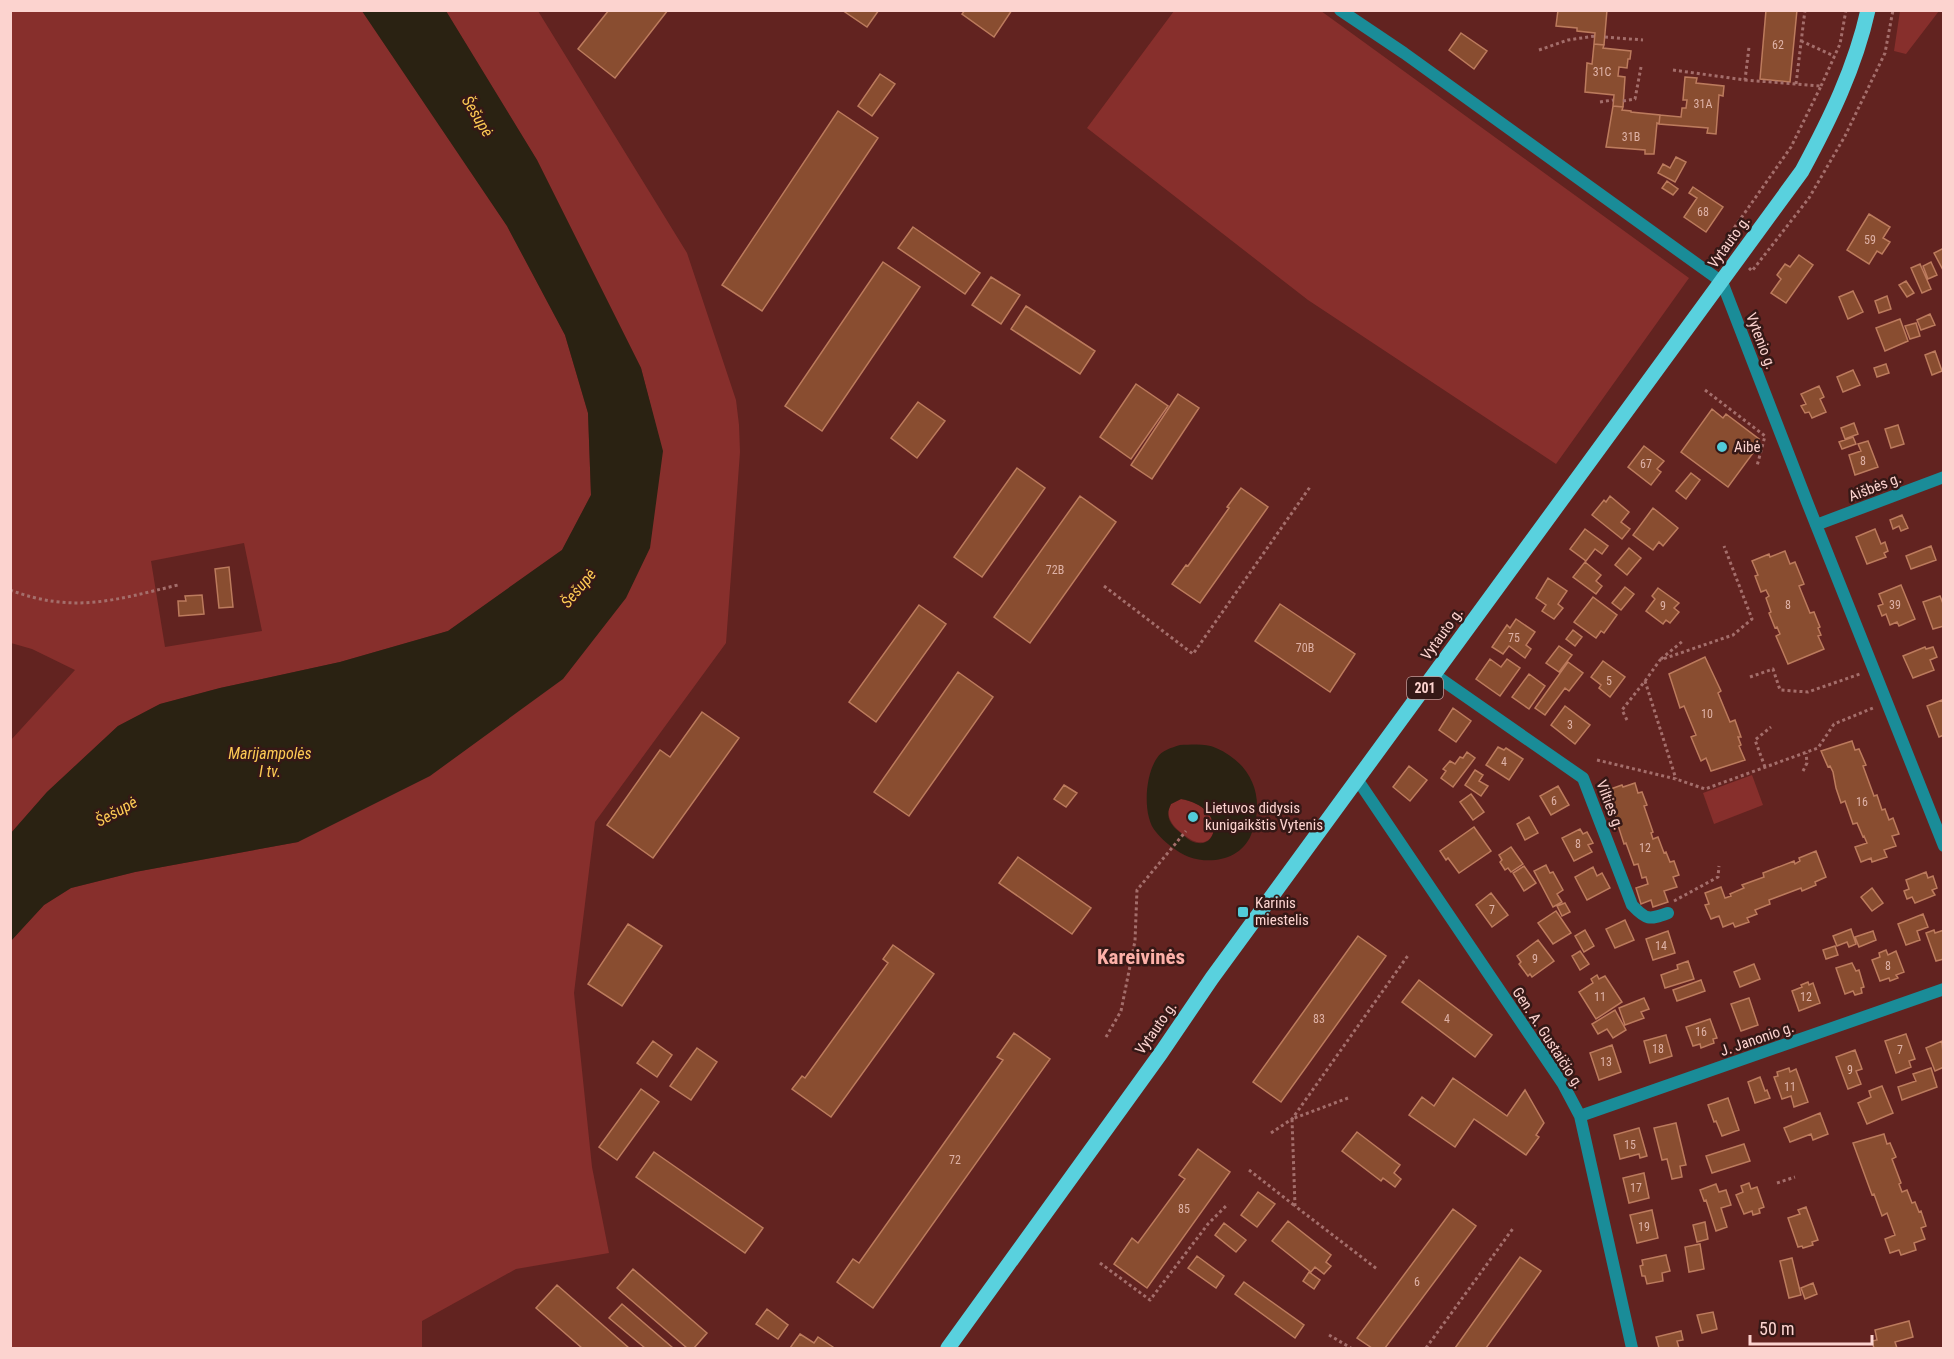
<svg xmlns="http://www.w3.org/2000/svg" width="1954" height="1359" font-family="'Roboto Condensed',sans-serif">
<rect width="100%" height="100%" fill="#622320"/>
<!-- green -->
<path fill="#872f2c" fill-rule="evenodd" d="M11,11h351l145,215 58,109 23,78 3,82 -29,55 -114,81 -108,31 -120,26 -60,16 -42,22 -71,66 -36,41v-93l64,-70 -43,-21 -21,-6zM244,543l18,88 -97,16 -14,-86z
M446,11h92l149,242 49,147 3,25 1,27 -14,191 -131,179 -21,171 18,174 17,86 -93,16 -94,52v27h-411l-1,-407 34,-36 27,-17 64,-16 163,-30 364,-391 -21,-83 -104,-208z
M1174,11h147l368,267 -133,186 -248,-164 -221,-172z
M1900,11h39l-33,43 -12,-3z
M1752,775l11,30 -49,19 -11,-31z
M1181,799c51,9 35,64 2,35 -8,-6 -14,-12 -15,-23l3,-7z"/>
<!-- water -->
<path fill="#2a2212" fill-rule="evenodd" d="M362,11h84l91,149 104,208 22,83 -13,97 -24,50 -63,81 -133,97 -132,66 -163,30 -64,16 -27,17 -33,36v-108l36,-41 71,-66 42,-22 60,-16 120,-26 108,-31 114,-81 29,-55 -3,-82 -23,-78 -58,-109z
M1180,745c11,0 26,-2 36,3 37,16 50,51 35,87 -10,24 -39,30 -62,22 -12,-5 -25,-15 -33,-25 -14,-16 -11,-57 1,-74 5,-8 14,-10 23,-13zM1181,799c46,8 38,55 10,42 -5,-3 -10,-8 -15,-12 -8,-8 -10,-15 -5,-25z"/>
<!-- building -->
<path fill="#894d30" stroke="#bc7b5d" stroke-width="1.5" d="M609,10h59l-53,68 -37,-29z
M842,10h37l-12,17z
M965,10h47l-18,27 -32,-23z
M1558,10h49l-3,35 -10,-1 1,-11 -18,-2v-3l-21,-2z
M1766,10h31l-7,72 -30,-3z
M1461,33l26,18 -13,18 -25,-19z
M1594,44l10,1 -1,3 28,3 -1,8h-2l-1,9 -8,-1 -1,9 7,1 -2,30 -10,-1 1,-11 -29,-3 2,-29 5,1z
M880,74l15,10 -23,32 -14,-10z
M1685,77l12,1 -1,5 28,3 -1,10 -4,-1 -3,39 -9,-1 1,-5 -49,-4 1,-9 21,2 1,-9h4l1,-8h-4z
M1613,106l10,1 -1,3 9,1v1l29,3 -1,9 -2,-1 -3,31h-9v-4l-39,-3z
M838,111l40,27 -116,173 -40,-26z
M1676,157l10,5 -11,20 -17,-9 5,-9 7,4z
M1667,181l11,8 -5,6 -11,-7z
M1693,187l30,20 -17,25 -22,-15 13,-19 -8,-5z
M1869,214l21,13 -7,11 7,4 -8,12 -5,-3 -8,13 -22,-14z
M913,227l67,46 -15,21 -67,-46z
M1944,248v24l-10,-19z
M1799,255l14,10 -27,38 -15,-10 10,-14 -4,-4 8,-11 5,3z
M883,262l37,25 -98,144 -37,-25z
M1931,262l6,13 -9,4 -5,-13z
M1920,264l11,25 -9,4 -11,-25z
M991,277l29,18 -19,29 -29,-19z
M1906,281l8,12 -7,4 -8,-12z
M1853,291l10,21 -15,7 -9,-22z
M1887,296l4,13 -12,4 -4,-12z
M1026,306l69,45 -15,23 -69,-45z
M1930,314l5,11 -14,5 -4,-10z
M1900,319l8,22 -23,10 -9,-23z
M1916,323l4,13 -10,3 -5,-13z
M1935,351l7,20 -10,4 -7,-20z
M1886,364l3,9 -12,4 -3,-9z
M1853,370l7,15 -17,7 -6,-15z
M1136,384l32,22 -37,53 -31,-22z
M1819,386l5,11 -4,2 6,13 -14,6 -3,-6 -4,1 -4,-7 5,-2 -5,-10z
M1178,394l21,14 -47,71 -21,-14z
M918,402l27,19 -28,37 -26,-20z
M1712,409l11,9 3,-4 33,25 -9,12 3,2 -25,34 -47,-35z
M1854,423l4,11 -13,5 -4,-11z
M1898,425l6,19 -13,4 -6,-19z
M1853,437l3,7 -14,5 -3,-7z
M1868,441l10,26 -23,8 -6,-20 12,-4 -3,-7z
M1644,446l20,15 -7,8 4,3 -10,13 -23,-18z
M1017,468l28,20 -63,89 -28,-20z
M1691,473l9,7 -14,19 -10,-8z
M1241,488l27,19 -68,96 -28,-19 14,-19 2,1 41,-58 -2,-1z
M1080,496l36,26 -86,121 -36,-26z
M1610,496l19,16 -8,10 9,7 -8,10 -30,-24 12,-15 2,2z
M1653,508l25,20 -15,18 -4,-4 -6,8 -20,-15z
M1902,515l6,13 -7,3 -2,-5 -6,3 -3,-9z
M1585,529l23,17 -6,8 -7,-5 -9,12 -16,-12z
M1875,529l6,15 4,-2 3,9 -4,2 2,4 -19,7 -11,-27z
M1931,546l5,14 -25,9 -5,-13z
M1629,548l12,10 -14,17 -12,-10z
M1785,551l5,13 5,-2 9,22 -5,2 11,27 4,-1 6,15 -2,1 3,7 -3,1 6,13 -36,15 -12,-28 4,-2 -3,-7 -2,1 -6,-15 2,-1 -5,-14 3,-2 -3,-6 -5,2 -6,-16 3,-1 -6,-14 17,-7 1,3z
M1585,562l16,13 -5,6 6,5 -6,8 -23,-17z
M229,567l4,40 -14,1 -4,-39z
M1548,578l19,13 -9,13 5,4 -9,11 -12,-8 4,-6 -10,-7z
M1901,585l14,34 -16,7 -2,-4 -7,3 -4,-11 -4,2 -4,-10 5,-2 -4,-10z
M1625,587l9,7 -13,16 -9,-7z
M1658,588l21,15 -5,5 5,4 -9,11 -4,-3 -3,4 -17,-13 9,-12 -3,-3z
M202,595l2,19 -25,2 -1,-15h8l-1,-5z
M1940,596l4,10v20l-11,3 -10,-27z
M1593,597l24,18 -13,18 -3,-2 -5,7 -22,-16z
M1280,604l75,50 -25,38 -75,-51z
M919,605l27,19 -70,98 -27,-20z
M1516,619l19,13 -9,13 5,4 -6,9 -16,-12 -6,8 -11,-7 15,-22 3,3z
M1573,630l9,7 -7,9 -9,-7z
M1559,646l13,9 -13,17 -13,-9z
M1925,647l1,2 7,-2 4,10 -7,3 4,10 -21,8 -10,-22z
M1705,657l16,34 -3,2 12,29 5,-2 6,17h-3l3,8 -2,1 6,14 -34,11 -5,-13 -5,3 -10,-24 5,-2 -12,-29 -4,2 -11,-34z
M1490,659l11,8 6,-8 13,9 -20,28 -24,-17z
M1603,661l22,16 -15,20 -11,-9 2,-3 -10,-8z
M1568,662l15,11 -14,18 -4,-3 -20,27 -10,-7z
M958,672l35,25 -84,119 -35,-24z
M1529,674l16,12 -16,23 -17,-12z
M1942,700l2,5v30l-5,2 -12,-31z
M1565,706l25,19 -15,19 -24,-19z
M1453,708l18,13 -15,21 -17,-12z
M702,712l37,26 -86,120 -46,-33 53,-75 10,7z
M1852,741l3,9 4,-1 7,16 -3,1 11,30 3,-1 5,15 3,-1 4,11 4,-2 6,16 -7,2 4,10 -12,4 3,7 -15,5 -1,-4 -10,4 -6,-15 12,-4 -3,-7 -1,1 -6,-14 -4,1 -8,-23 -4,2 -5,-15 -3,-16 -3,-6 -2,1 -7,-16z
M1498,747l6,3 2,-2 17,11 -14,21 -23,-15z
M1467,752l8,6 -22,29 -12,-9 5,-7 -3,-2 7,-8 5,3 5,-7 3,1z
M1409,766l18,14 -17,21 -17,-14z
M1475,770l8,5 -4,6 9,5 -7,10 -16,-11z
M1635,783l3,10 4,-1 5,13 -3,1 9,26 -2,1 2,6 5,-2 6,16 2,-1 4,10 4,-1 5,14 -6,2 4,10 -13,4 4,11 -15,5 -2,-7 -10,4 -5,-16 12,-4 -2,-7 -4,1 -4,-14 -4,1 -8,-22 -2,1 -10,-31 1,-1 -2,-6 -2,1 -6,-16 17,-6 1,2z
M1064,785l13,8 -11,14 -12,-8z
M1558,786l11,19 -18,10 -11,-19z
M1471,794l13,18 -11,8 -13,-18z
M1529,817l9,16 -13,7 -8,-16z
M1474,827l17,24 -32,22 -11,-15 -2,2 -6,-9z
M1580,829l3,5 4,-2 6,11 -5,2 4,7 -18,9 -12,-23z
M1511,847l12,17 -12,8 -3,-4 -3,2 -5,-8 2,-2 -3,-5z
M1816,851l10,26 -11,5 1,3 -14,6 -1,-3 -32,12 1,4 -15,6 2,4 -10,4 2,4 -14,5 -2,-4 -10,4 -4,-11 -8,3 -6,-14 4,-1 -4,-11 16,-6 4,11 6,-2 -1,-2 14,-6 -2,-3 22,-8 -1,-4 31,-12 1,3 5,-3 -1,-3z
M1018,857l73,51 -19,26 -73,-51z
M1546,865l4,8 3,-1 10,18 -6,4 5,8 -9,5 -19,-36z
M1524,866l12,17 -12,8 -11,-18z
M1593,867l4,9 5,-3 8,15 -23,12 -12,-23z
M1926,872l2,6 5,-2 4,12 -5,2 3,5 -20,8 -3,-6 -5,2 -3,-8 5,-2 -3,-9z
M1872,888l11,15 -11,8 -11,-14z
M1491,893l17,22 -16,12 -16,-22z
M1565,903l5,9 -8,4 -5,-10z
M1556,911l15,22 -18,11 -15,-21z
M1923,914l5,13 -11,4 3,9 -14,5 -8,-21z
M1625,920l9,20 -19,8 -9,-19z
M628,924l34,22 -40,60 -34,-22z
M1851,929l5,15 -7,3 -2,-5 -10,4 -4,-10z
M1585,930l9,16 -10,6 -9,-16z
M1934,930l1,3 9,-3v29l-8,2 -10,-28z
M1668,931l7,22 -22,7 -7,-21z
M1873,931l3,9 -17,7 -4,-10z
M1358,936l28,20 -105,146 -28,-20z
M1538,940l16,21 -22,16 -2,-3 -2,2 -9,-12 2,-2 -4,-6z
M893,945l41,29 -103,143 -39,-28 10,-13 3,2 83,-115 -5,-4z
M1835,946l3,9 -12,4 -3,-9z
M1886,950l2,5 8,-4 8,21 -8,3 2,3 -8,3 -1,-3 -9,3 -8,-21 8,-3 -1,-4z
M1580,951l9,13 -9,6 -8,-14z
M1688,961l6,18 -29,9 -4,-13 17,-6 -1,-4z
M1852,963l4,8 3,-1 5,17 -3,1 1,5 -7,2 -2,-4 -8,3 -9,-26z
M1754,964l6,15 -20,8 -6,-15z
M1597,975l2,4 6,-3 17,26 -26,17 -17,-27 14,-9 -2,-4z
M1419,980l73,55 -17,22 -73,-55z
M1701,980l4,11 -28,10 -4,-11z
M1808,982l1,3 4,-2 7,20 -21,8 -7,-20 10,-4 -1,-2z
M1644,998l5,11 -8,3 3,6 -19,7 -6,-17z
M1749,998l9,27 -17,6 -10,-27z
M1615,1010l11,20 -13,8 -6,-9 -9,5 -6,-10z
M1710,1019l7,19 -4,1 1,4 -13,5 -1,-4 -7,2 -7,-19z
M1014,1033l36,26 -177,249 -36,-26 16,-23 6,4 144,-203 -6,-3z
M1906,1034l9,25 -6,2 2,6 -15,6 -11,-32z
M1666,1035l6,21 -22,7 -6,-22z
M653,1041l19,14 -15,22 -20,-14z
M1942,1041l2,26 -9,4 -9,-23z
M1612,1045l9,27 -22,8 -9,-27z
M697,1048l20,14 -26,38 -21,-14z
M1855,1050l7,19 -6,2 5,13 -13,5 -12,-32z
M1789,1068l1,4 6,-3 12,33 -14,5 -3,-11 -9,3 -8,-22 4,-1 -1,-4z
M1931,1068l6,19 -35,13 -4,-13 18,-6 -3,-7z
M1760,1077l5,14 2,-1 3,8 -15,5 -7,-21z
M1453,1078l54,38 18,-26 19,33 -8,12 3,2 -13,18 -52,-36 -19,28 -46,-32 13,-18 12,9z
M1882,1086l11,27 -26,11 -9,-21 13,-6 -2,-6z
M641,1089l18,13 -42,58 -18,-13z
M1728,1098l11,32 -17,6 -6,-15 -2,1 -6,-17z
M1820,1113l8,21 -15,6 -2,-6 -21,8 -6,-14z
M1676,1123l10,42 -6,1 2,11 -10,2 -5,-20 -5,1 -8,-32z
M1639,1128l8,28 -7,2 -1,-4 -19,5 -6,-24z
M1357,1132l43,33 -6,8 7,6 -6,8 -12,-9 -2,3 -39,-30z
M1884,1134l3,10 3,-1 6,14 -4,2 9,24 -2,1 3,8 5,-2 5,13 3,-1 4,10 2,-1 5,15 -5,2 4,11 -11,4 2,7 -15,5 -2,-5 -9,3 -5,-14 10,-4 -8,-22 -5,3 -8,-22 -2,1 -19,-52z
M1744,1144l6,17 -38,12 -6,-17z
M1198,1149l32,23 -83,116 -33,-24 18,-26 6,5 47,-64 -6,-4z
M654,1152l109,76 -18,25 -109,-76z
M1644,1173l5,25 -20,5 -6,-25z
M1749,1183l2,6 6,-2 7,20 -5,2 1,4 -7,2 -1,-4 -8,3 -8,-19 7,-3 -2,-6z
M1716,1184l3,8 7,-2 5,15 -10,3 6,19 -11,4 -10,-31 -2,1 -4,-11z
M1258,1192l17,12 -18,23 -16,-12z
M1806,1207l12,33 -6,2 1,3 -10,3 -1,-2 -4,1 -10,-29 12,-4 -2,-4z
M1453,1209l23,17 -91,122h-13l-15,-10z
M1652,1210l6,28 -21,5 -7,-28z
M1288,1221l43,34 -5,7 5,4 -7,8 -9,-7 -4,5 -39,-31z
M1705,1222l3,17 -11,3 -4,-17z
M1224,1223l22,17 -10,12 -21,-17z
M1700,1244l4,25 -15,3 -4,-25z
M1666,1255l4,16 -8,2 1,8 -16,3 -2,-8h-3l-2,-10 3,-1 -1,-5z
M1197,1256l27,20 -8,12 -28,-20z
M1520,1257l21,14 -55,77h-31z
M1792,1258l9,37 -12,3 -9,-37z
M633,1269l74,64 -13,15h-7l-70,-60z
M1309,1272l11,8 -6,9 -11,-8z
M1244,1282l60,43 -9,13 -60,-44z
M1813,1283l4,11 -12,5 -4,-11z
M557,1285l72,63h-47l-46,-40z
M622,1304l51,44h-28l-36,-30z
M767,1309l21,16 -10,14 -22,-15z
M1713,1312l4,17 -15,4 -5,-18z
M1909,1321l4,16 -18,5 2,6h-23l-2,-7 5,-1 -2,-10z
M1681,1331l2,9 -6,1 2,7h-20l-3,-11z
M800,1334l14,9 4,-6 15,10 -1,1h-42z"/>
<g fill="none" stroke-linecap="round" stroke-linejoin="round">
<!-- path -->
<path stroke="#a46e6b" stroke-width="3" stroke-dasharray="3 3" stroke-linecap="butt" d="M1605,37l38,3
M1801,41l33,15
M1539,50l29,-10 27,-4
M1673,70l72,10 4,-33
M1796,84l9,-74
M1821,86l19,-42 6,-34
M1623,101l12,-2 6,-32
M1600,102l13,-2
M1724,251l-4,-3 71,-101 30,-61 -76,-6
M1749,268l3,3 57,-73 36,-62 40,-83 8,-43
M1705,390l60,46 -8,30
M1104,586l89,68 117,-167
M10,590c64,24 105,10 168,-5
M1661,659l23,-19
M1750,677l23,-8 7,21 28,2 52,-18
M1645,681l15,-21 73,-25 19,-16 -28,-73
M1627,720l-5,-10 23,-29 31,98
M1597,760l79,19 29,10 113,-41 16,-24 39,-16
M1765,767l-10,-27 16,-13
M1803,771l4,-8 -1,-10
M1674,901l44,-24 1,-11
M1106,1037l15,-26 14,-70 2,-51 49,-59
M1348,1098l-56,21 3,87 82,63
M1271,1133l21,-14 117,-165
M1249,1170l46,36
M1777,1183l18,-6
M1100,1263l50,37 58,-76 20,-20
M1329,1335l22,13
M1426,1348l88,-121"/>
<!-- minor -->
<path stroke="#1a8c98" stroke-width="12" d="M1340,10l64,43 318,229 85,220 137,344
M1816,525l128,-48
M1435,675l148,103 49,127c14,15 17,15 36,8
M1357,779l206,305 17,32 52,232
M1580,1116l364,-127"/>
<!-- primary -->
<path stroke="#59d1de" stroke-width="15" d="M948,1348l213,-295 51,-75 590,-807c28,-52 53,-103 66,-161"/>
</g>
<!-- markers -->
<g fill="#52cbd9" stroke="#351816" stroke-width="2">
<circle cx="1722" cy="447" r="6"/>
<circle cx="1193" cy="817" r="6"/>
<rect x="1237" y="906" width="12" height="12" rx="3"/>
</g>
<g text-anchor="middle" stroke-width="5" stroke-linejoin="round" paint-order="stroke">
<!-- number labels -->
<g font-size="12" fill="#dfb2a7">
<text x="1778" y="49">62</text>
<text x="1602" y="76">31C</text>
<text x="1703" y="108">31A</text>
<text x="1631" y="141">31B</text>
<text x="1703" y="216">68</text>
<text x="1870" y="244">59</text>
<text x="1863" y="465">8</text>
<text x="1646" y="468">67</text>
<text x="1055" y="574">72B</text>
<text x="1788" y="609">8</text>
<text x="1895" y="609">39</text>
<text x="1663" y="610">9</text>
<text x="1514" y="642">75</text>
<text x="1305" y="652">70B</text>
<text x="1609" y="685">5</text>
<text x="1707" y="718">10</text>
<text x="1570" y="729">3</text>
<text x="1504" y="766">4</text>
<text x="1554" y="805">6</text>
<text x="1862" y="806">16</text>
<text x="1578" y="848">8</text>
<text x="1645" y="852">12</text>
<text x="1492" y="914">7</text>
<text x="1661" y="950">14</text>
<text x="1535" y="963">9</text>
<text x="1888" y="970">8</text>
<text x="1600" y="1001">11</text>
<text x="1806" y="1001">12</text>
<text x="1319" y="1023">83</text>
<text x="1447" y="1023">4</text>
<text x="1701" y="1036">16</text>
<text x="1658" y="1053">18</text>
<text x="1900" y="1054">7</text>
<text x="1606" y="1066">13</text>
<text x="1850" y="1074">9</text>
<text x="1790" y="1091">11</text>
<text x="1630" y="1149">15</text>
<text x="955" y="1164">72</text>
<text x="1636" y="1192">17</text>
<text x="1184" y="1213">85</text>
<text x="1644" y="1231">19</text>
<text x="1417" y="1286">6</text>
</g>
<!-- shield labels -->
<rect fill="#351816" stroke="#c09b98" stroke-width="1.5" x="1407" y="677" width="36" height="22" rx="4.5"/>
<g font-size="14" font-weight="bold" fill="#fcd3cf">
<text x="1425" y="693">201</text>
</g>
<!-- street labels -->
<g font-size="15" fill="#fcd3cf" stroke="#351816">
<text transform="translate(1729 242) rotate(-54)" y="5">Vytauto g.</text>
<text transform="translate(1761 341) rotate(69)" y="5">Vytenio g.</text>
<text transform="translate(1875 487) rotate(-21)" y="5">Aišbės g.</text>
<text transform="translate(1442 634) rotate(-54)" y="5">Vytauto g.</text>
<text transform="translate(1610 805) rotate(69)" y="5">Vilties g.</text>
<text transform="translate(1156 1028) rotate(-55)" y="5">Vytauto g.</text>
<text transform="translate(1548 1038) rotate(57)" y="5">Gen. A. Gustaičio g.</text>
<text transform="translate(1757 1039) rotate(-19)" y="5">J. Janonio g.</text>
</g>
<!-- poi labels -->
<g font-size="15" fill="#fcd3cf" stroke="#351816" text-anchor="start">
<text x="1734" y="452">Aibė</text>
<text x="1205" y="813">Lietuvos didysis<tspan x="1205" dy="17">kunigaikštis Vytenis</tspan></text>
<text x="1255" y="908">Karinis<tspan x="1255" dy="17">miestelis</tspan></text>
</g>
<!-- water labels -->
<g font-size="16" font-style="italic" fill="#fdca54" stroke="#351816">
<text transform="translate(478 116) rotate(59)" y="6">Šešupė</text>
<text transform="translate(578 588) rotate(-50)" y="6">Šešupė</text>
<text x="270" y="759">Marijampolės<tspan x="270" dy="18">I tv.</tspan></text>
<text transform="translate(116 811) rotate(-29)" y="6">Šešupė</text>
</g>
<!-- district labels -->
<g font-size="21" font-weight="bold" fill="#fdb0a8" stroke="#351816">
<text x="1141" y="964">Kareivinės</text>
</g>
</g>
<!-- border -->
<rect width="1954" height="1359" fill="none" stroke="#fcd3cf" stroke-width="24"/>
<!-- scale -->
<path d="M1750 1335v9h122v-9" fill="none" stroke="#fcd3cf" stroke-width="3"/>
<text x="1759" y="1335" font-size="18" fill="#fcd3cf" stroke="#351816" stroke-width="4.5" paint-order="stroke">50 m</text>
</svg>
